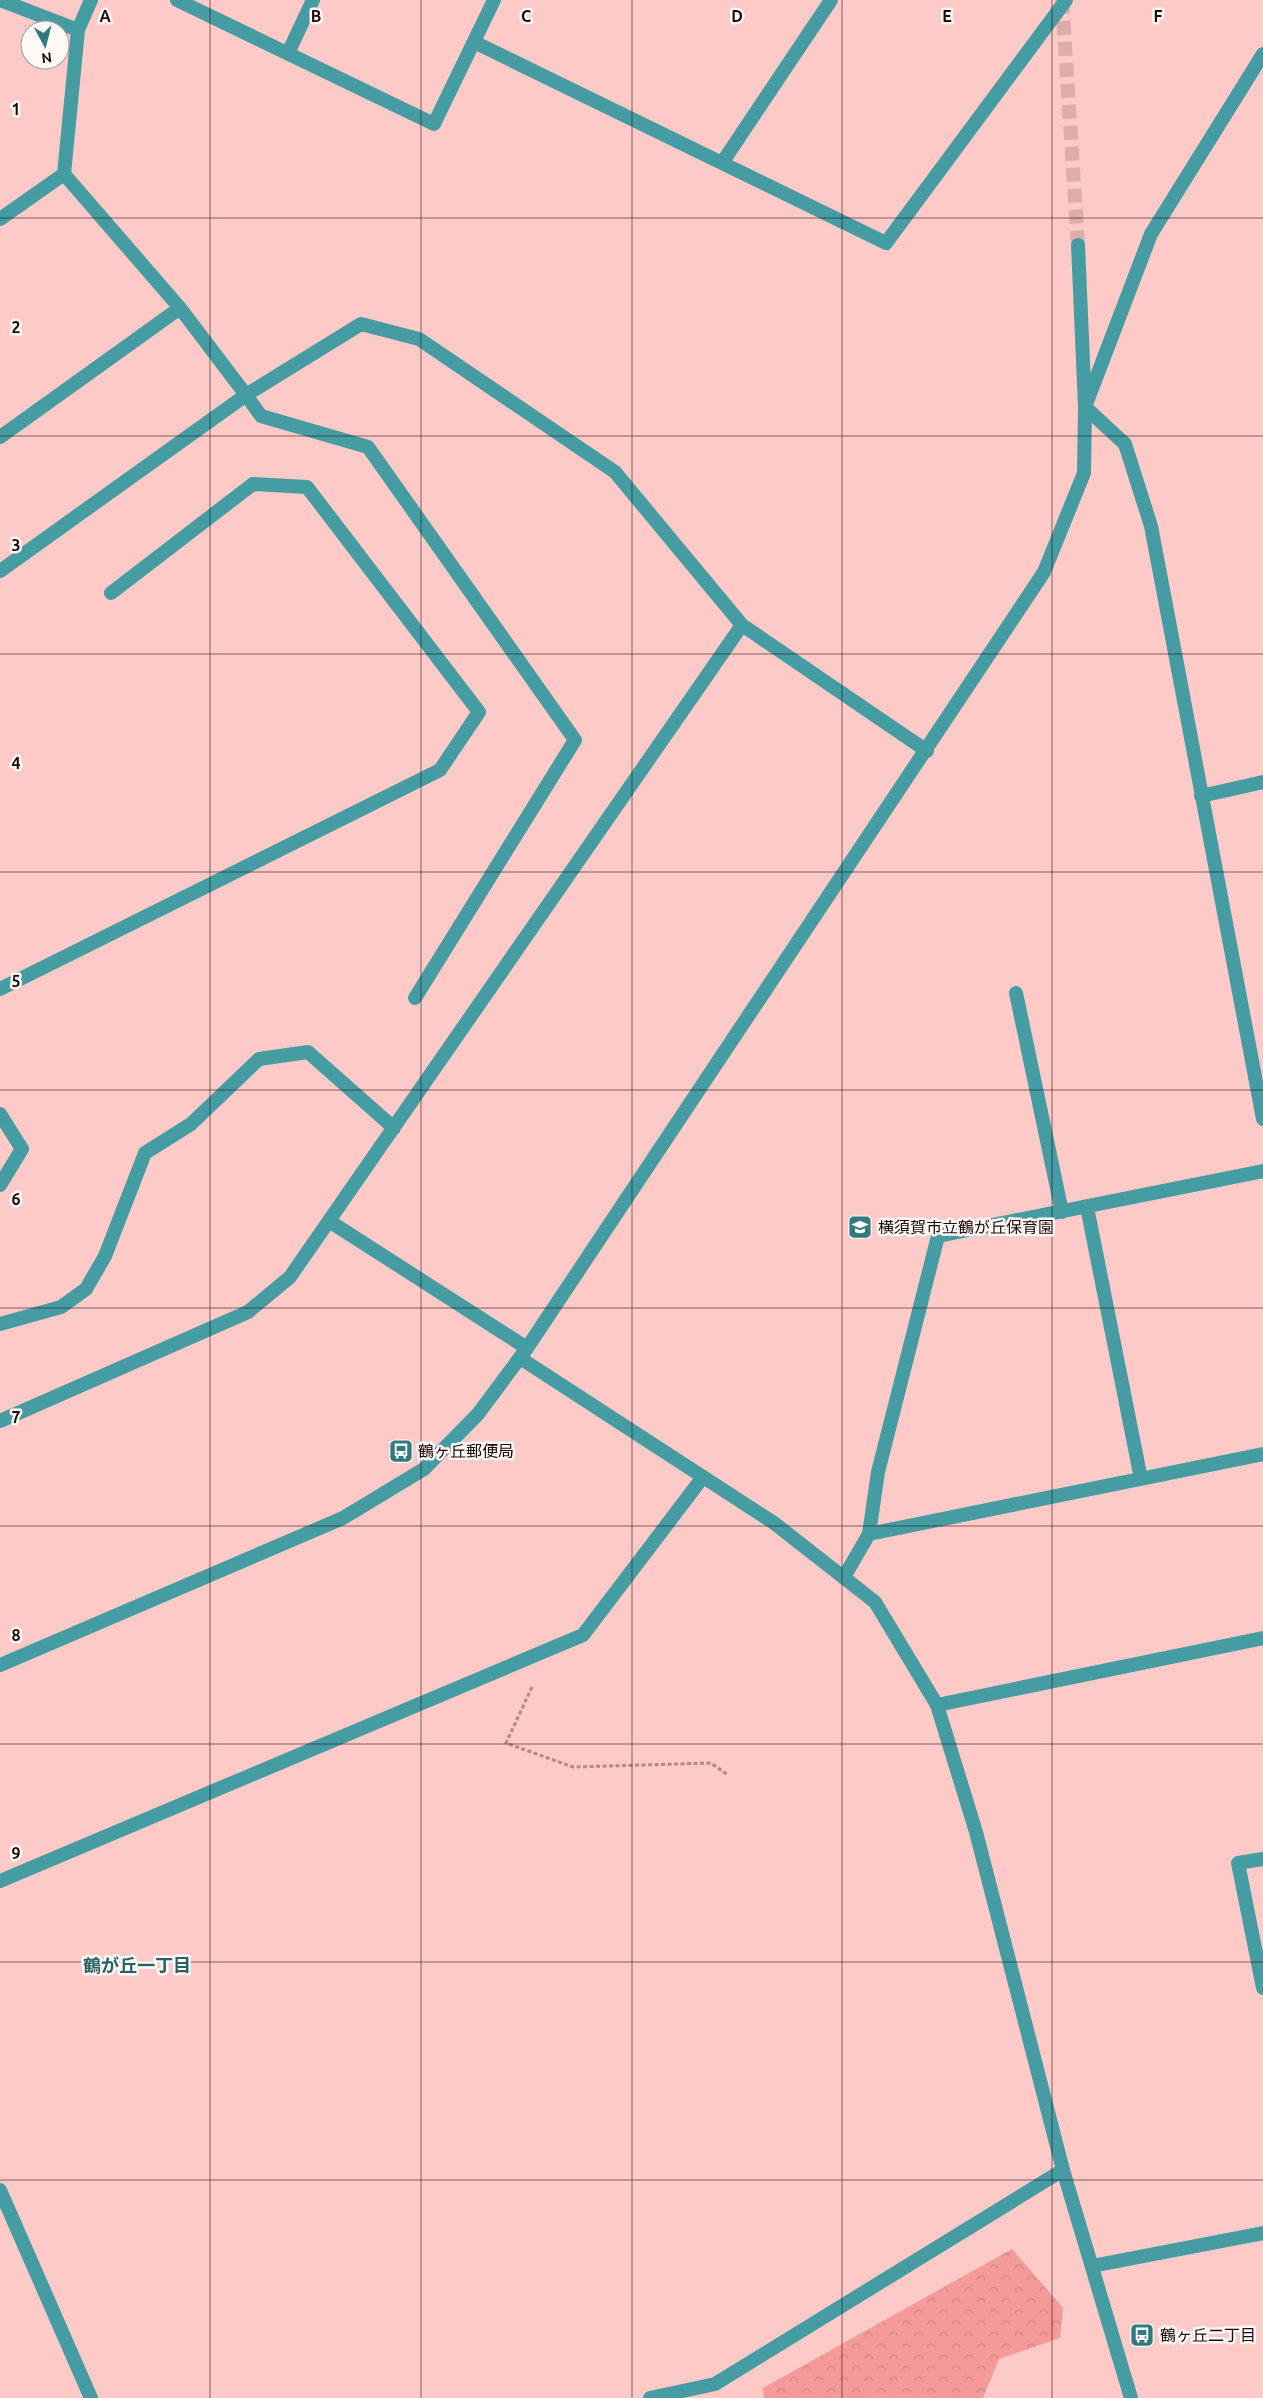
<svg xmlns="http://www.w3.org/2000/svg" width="1263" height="2398" font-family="Ubuntu,'Noto Sans JP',sans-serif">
<defs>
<pattern id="forest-crowns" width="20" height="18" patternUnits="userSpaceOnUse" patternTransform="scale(1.25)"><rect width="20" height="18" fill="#f49b99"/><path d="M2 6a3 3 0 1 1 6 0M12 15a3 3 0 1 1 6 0" fill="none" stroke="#d18482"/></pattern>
</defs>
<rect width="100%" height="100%" fill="#fecac8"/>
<!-- forest -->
<path fill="url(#forest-crowns)" d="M1012,2249l51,59 -3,30 -61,21 -16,39h-219l-1,-10z"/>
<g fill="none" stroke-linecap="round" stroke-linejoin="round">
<!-- tertiary-tunnel -->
<path stroke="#dcadab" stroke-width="14" stroke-dasharray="14 7" stroke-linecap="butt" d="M1062,0l16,245"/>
<!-- path -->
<path stroke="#b38988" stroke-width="3" stroke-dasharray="4 2.5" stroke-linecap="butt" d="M532,1687l-26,56 67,24 138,-4 17,12"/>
<!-- service -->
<path stroke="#459da3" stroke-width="14" d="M0,989l440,-219 39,-58 -172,-225 -54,-3 -142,109
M0,1114l22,35 -22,36"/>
<!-- minor -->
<path stroke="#459da3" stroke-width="14" d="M0,0l78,30
M177,0l257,124 60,-124
M474,42l412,201 180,-243
M288,53l25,-53
M1263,54l-112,180 -66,173 40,37 26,82 112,593
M722,163l109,-163
M64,174l14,-144 13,-30
M0,219l64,-45 116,134 66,87 115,-71 58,15 196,133 127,153 185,126
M0,437l180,-129
M0,571l246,-176 15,21 107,31 207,293 -160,258
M1201,796l62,-14
M1016,993l46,219
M1087,1207l54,272
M329,1221l198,127
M0,1324l61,-17 25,-18 19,-33 40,-103 46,-29 68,-65 49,-7 86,76
M0,1421l248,-109 42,-35 452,-652
M869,1534l9,-62 60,-236 325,-65
M844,1577l25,-43 394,-80
M937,1705l326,-67
M1263,1859l-25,4 25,125
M0,1881l583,-246 120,-158
M0,2190l91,208
M1092,2266l171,-33
M650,2398l65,-14 348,-214"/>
<!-- tertiary -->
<path stroke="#459da3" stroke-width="14" d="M520,1358l254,165 101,79 62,103 39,127 87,338 68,228
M0,1665l343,-147 81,-49 54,-55 49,-66 517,-776 40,-99 1,-66 -7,-162"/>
</g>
<!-- grid -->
<path fill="none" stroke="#1e0909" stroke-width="1" stroke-opacity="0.55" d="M210,0v2398M421,0v2398M632,0v2398M842,0v2398M1052,0v2398M0,218h1263M0,436h1263M0,654h1263M0,872h1263M0,1090h1263M0,1308h1263M0,1526h1263M0,1744h1263M0,1962h1263M0,2180h1263"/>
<!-- icons -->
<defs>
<g id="school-square" transform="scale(1.25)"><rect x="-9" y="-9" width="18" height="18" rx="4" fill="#317a7e" stroke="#fef8f7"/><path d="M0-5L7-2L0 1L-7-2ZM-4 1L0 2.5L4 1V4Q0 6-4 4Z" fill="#fff"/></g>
<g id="bus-square" transform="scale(1.25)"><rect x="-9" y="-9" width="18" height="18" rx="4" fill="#317a7e" stroke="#fef8f7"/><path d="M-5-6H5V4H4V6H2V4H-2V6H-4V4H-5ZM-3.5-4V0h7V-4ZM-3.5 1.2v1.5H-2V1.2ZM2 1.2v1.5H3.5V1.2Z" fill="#fff"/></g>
</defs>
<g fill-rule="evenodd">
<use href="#school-square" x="860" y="1227"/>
<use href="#bus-square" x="401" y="1451"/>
<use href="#bus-square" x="1142" y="2335"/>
</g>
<g text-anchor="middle" stroke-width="5" stroke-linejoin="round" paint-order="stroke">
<!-- poi labels -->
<g font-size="16" fill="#1e0909" stroke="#fef8f7" text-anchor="start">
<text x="878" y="1233">横須賀市立鶴が丘保育園</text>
<text x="418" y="1457">鶴ヶ丘郵便局</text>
<text x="1160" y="2341">鶴ヶ丘二丁目</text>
</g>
<!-- neighbourhood labels -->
<g font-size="18" font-weight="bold" fill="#276164" stroke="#fef8f7">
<text x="137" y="1972">鶴が丘一丁目</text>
</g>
</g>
<g font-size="16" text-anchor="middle" font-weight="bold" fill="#1e0909" stroke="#fef8f7" stroke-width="5" stroke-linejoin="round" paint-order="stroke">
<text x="105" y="22">A</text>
<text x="316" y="22">B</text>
<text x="526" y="22">C</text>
<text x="737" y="22">D</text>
<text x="947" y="22">E</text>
<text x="1158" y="22">F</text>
<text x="16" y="115">1</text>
<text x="16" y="333">2</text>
<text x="16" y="551">3</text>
<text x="16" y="769">4</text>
<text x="16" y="987">5</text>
<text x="16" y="1205">6</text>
<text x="16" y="1423">7</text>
<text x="16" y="1641">8</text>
<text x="16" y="1859">9</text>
</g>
<!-- north arrow -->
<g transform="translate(45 45) rotate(173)"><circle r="24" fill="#fef8f7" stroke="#a49898"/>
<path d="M0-4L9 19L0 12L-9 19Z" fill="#317a7e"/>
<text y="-8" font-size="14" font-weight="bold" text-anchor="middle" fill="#1e0909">N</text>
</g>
</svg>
